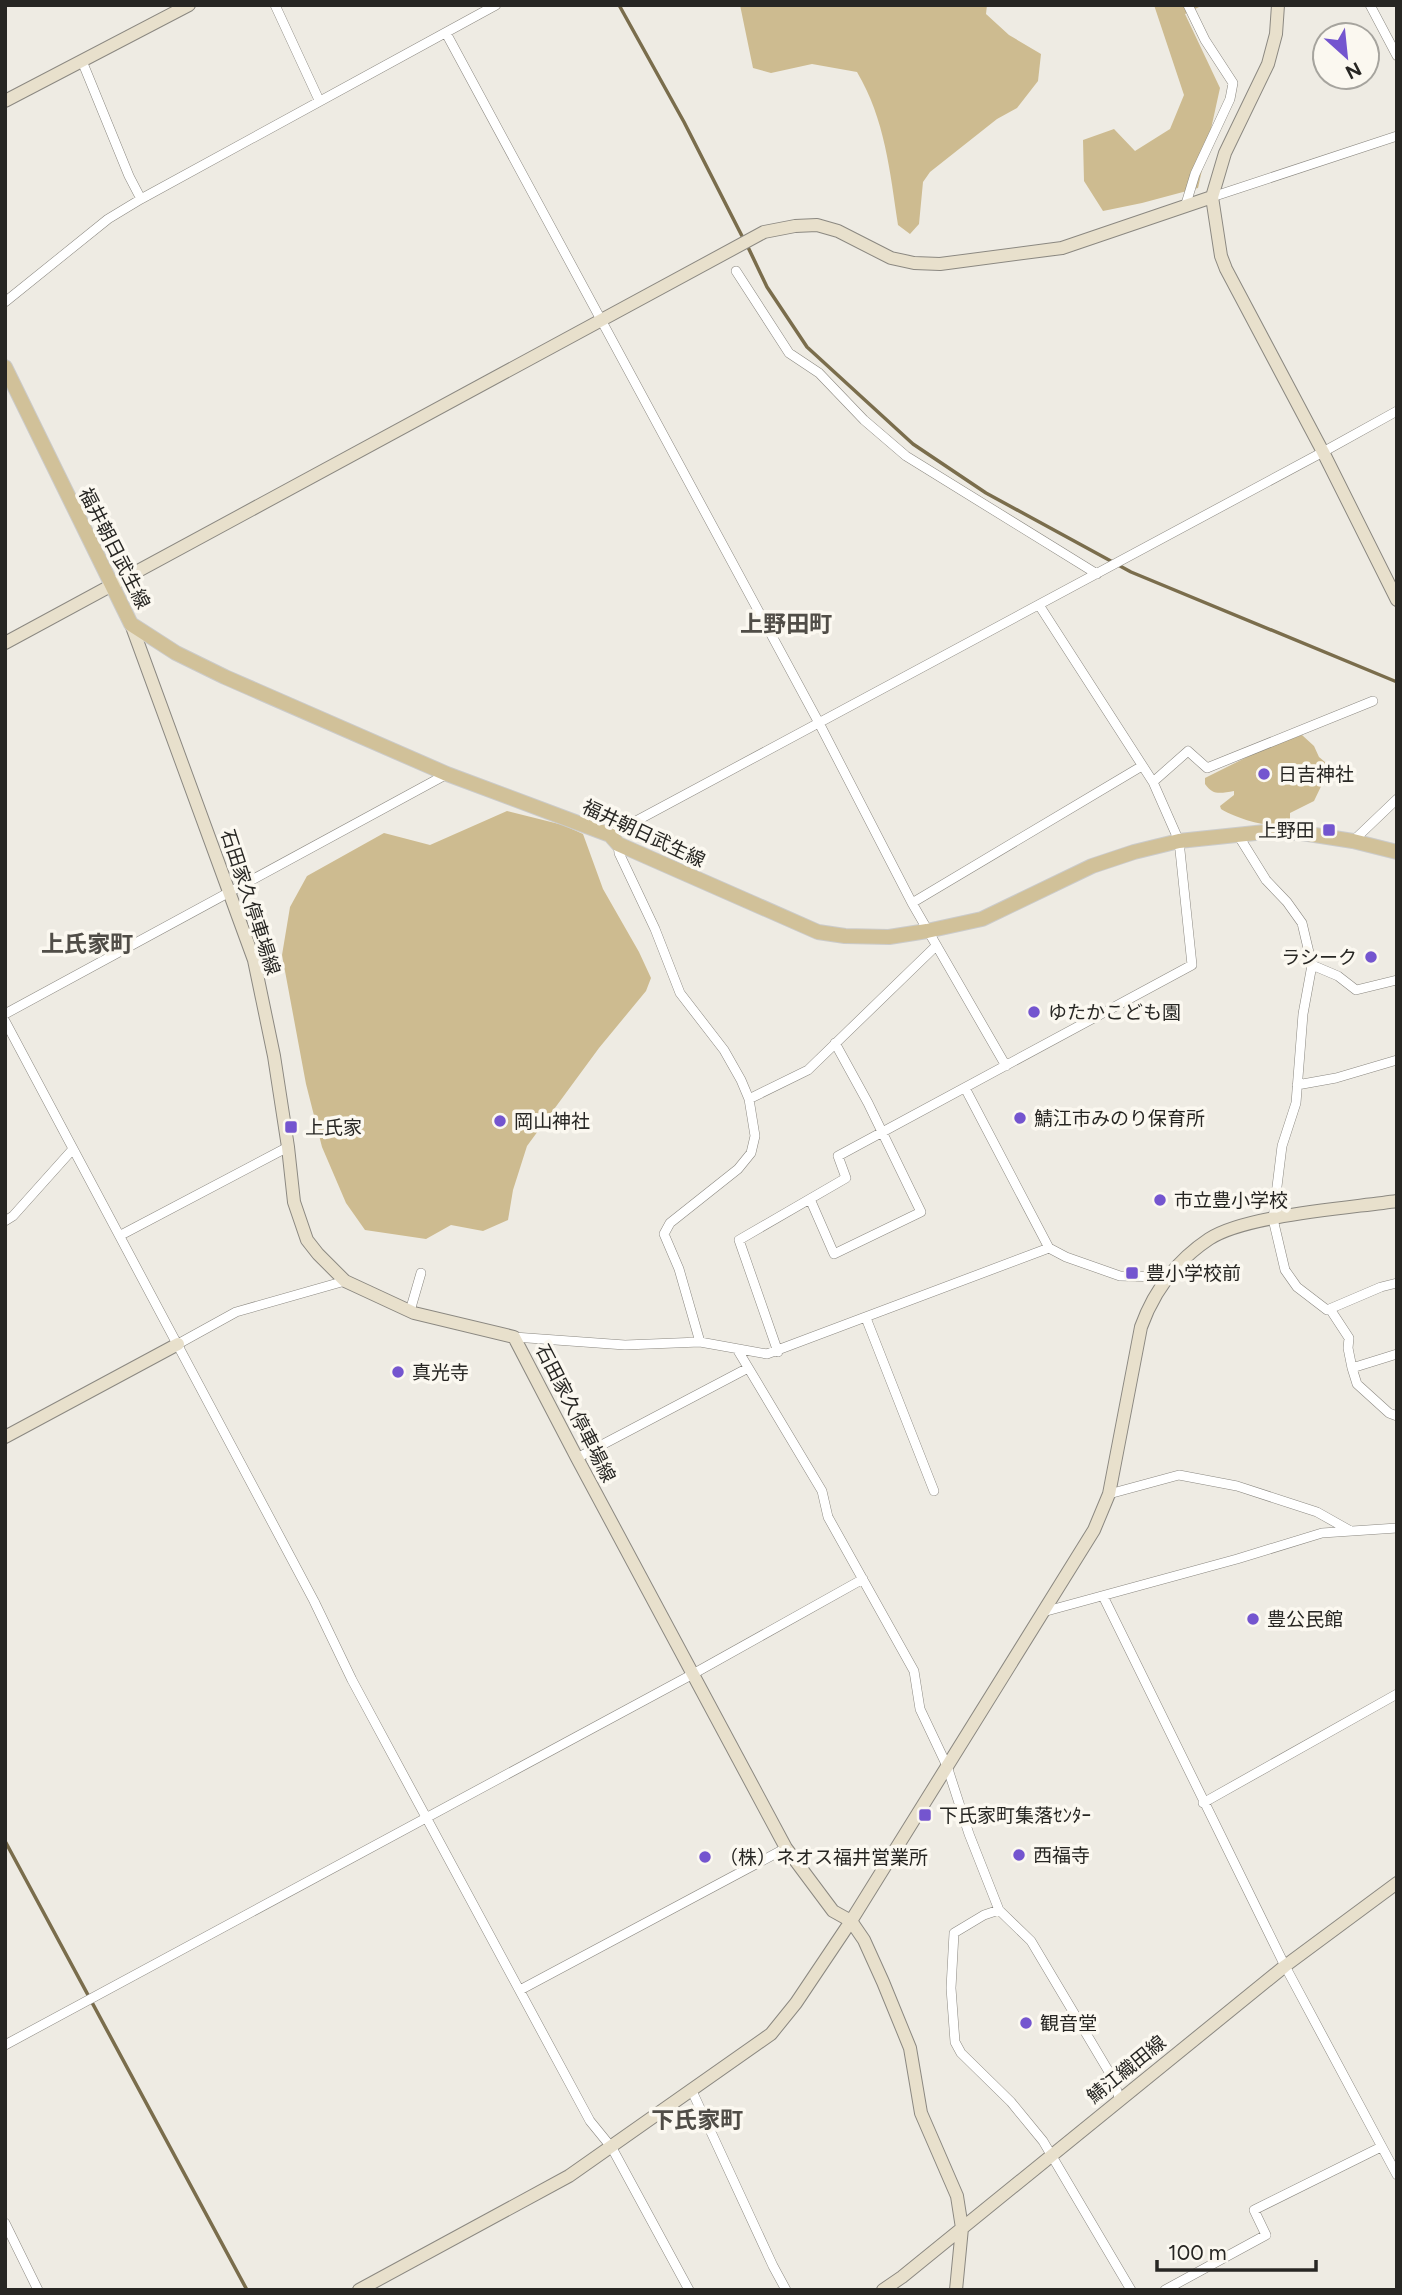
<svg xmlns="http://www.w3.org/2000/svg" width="1402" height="2295" font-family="Figtree,'Noto Sans JP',sans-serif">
<rect width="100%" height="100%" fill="#eeebe3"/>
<!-- green -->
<path fill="#cdbb90" d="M740,5h247l-1,9 23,21 32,19 -3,27 -21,27 -20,11 -67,53 -7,10 -4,42 -9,10 -12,-9c-8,-53 -13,-106 -41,-153l-45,-8 -41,9 -18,-5z
M1154,5h49l-18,9 35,74 -22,100 -56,15 -39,8 -19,-30 -1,-41 31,-11 21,22 35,-22 14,-34z
M1302,735l12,11 5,11 6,5 1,14 -12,25 -24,12v9c-13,10 -55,-4 -69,-13l-1,-3 14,-11v-4c-13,2 -21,5 -29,-7v-6l56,-28z
M507,811l56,14 20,9 20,55 36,63 12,26 -5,13 -47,57 -72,98 -14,44 -5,30 -25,11 -32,-6 -25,14 -61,-9 -19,-27 -24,-56 -16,-63 -24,-129 8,-48 17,-31 77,-43 46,12z"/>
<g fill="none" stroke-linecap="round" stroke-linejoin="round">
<!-- stream -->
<path stroke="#7a6d4c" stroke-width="3.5" d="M619,5l65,117 59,116
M747,245l20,42 40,60 106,97 73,49 145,79 266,110
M5,1841l242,449"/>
<!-- street casing -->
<g stroke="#8b8881" stroke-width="10">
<path id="street" d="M275,5l44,95
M1370,5l27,51
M446,33l373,690 93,180 94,163
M82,61l47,115 12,23
M1212,197l185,-61
M1185,207l10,-33 35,-75 3,-16 -28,-43 -17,-35
M736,271l53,82 30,20 45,47 42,36 191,118
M5,302l103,-83 33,-20 355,-194
M1153,782l35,-31 19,17 166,-67
M610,835l713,-383 74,-41
M1238,835l28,45 21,22 15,21 10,42 -9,49 -7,89 -14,43 -9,73 12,51 12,17 30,23 54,-23 16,-4
M1353,841l44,-42
M618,844l1,9 36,76 25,64 44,57 17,30 8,19 6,37 -4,17 -13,16 -68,54 -6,11 15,35 21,73
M912,903l230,-137
M1312,965l26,11 18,14 41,-10
M5,1014l442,-240
M5,1021l309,580 38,79 238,441 22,27 77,142
M1297,1085l39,-7 61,-18
M965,1088l84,160 17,9 54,19 47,1
M749,1099l59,-29 128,-124
M810,1199l24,55 87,-42 -53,-109 -33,-60
M5,1221l8,-5 60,-67
M121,1235l167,-88
M1330,1309l19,29 -1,10 4,20
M410,1311l11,-38
M866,1318l68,173
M514,1337l111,8 75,-3 67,12 282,-106
M178,1344l58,-32 109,-31
M737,1349l85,142 6,26 86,154 6,38 27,57 22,68 30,76 32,31 81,136 8,23
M778,1352l-39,-112 107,-62 -8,-22 354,-191 -13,-124 -26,-59 -114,-177
M1397,1354l-45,14 5,16 32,29 8,3
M577,1458l171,-90
M1109,1494l70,-19 58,11 80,26 32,18
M1103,1596l182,370 112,209
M1043,1612l194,-53 85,-26 75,-5
M1203,1803l194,-109
M999,1910l-15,5 -30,18 -3,55 4,54 6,11 50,49 32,39 88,149
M520,1990l266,-142
M5,2045l688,-371 170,-95
M692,2091l81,175 13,24
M5,2223l33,67
M1165,2290l101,-55 -12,-25 127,-63"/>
</g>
<!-- secondary casing -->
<g stroke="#8b8881" stroke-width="14">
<path id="secondary" d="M1278,5l-2,29 -8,30 -43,89 -13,44 9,59 5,13 97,183 74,148
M5,101l184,-96
M131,624l123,336 20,96 14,91 6,55 13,38 11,14 27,27 69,32 100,24 63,121 209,390 47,63 18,10 13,19 19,42 27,66 11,65 36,83 5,32 -6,62
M5,643l759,-411 31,-6 22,-1 21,6 53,27 23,5 26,1 122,-16 150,-51
M5,1437l173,-93
M359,2290l210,-114 202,-142 25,-31 55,-82 243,-391 15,-36 32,-167c13,-36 35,-66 68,-88 36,-24 141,-31 188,-38
M883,2290l19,-13 383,-311 112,-83"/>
</g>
<!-- primary casing -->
<g stroke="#cbcbca" stroke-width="16">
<path id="primary" d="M5,367l126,257 45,29 49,24 222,97 163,61 8,9 200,88 27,4 44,1 38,-6 55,-12 110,-53 42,-14 45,-11 86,-9 37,1 51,8 44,11"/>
</g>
<!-- street -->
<use href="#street" stroke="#fff" stroke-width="9"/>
<!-- secondary -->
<use href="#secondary" stroke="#e8e0cc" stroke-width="12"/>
<!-- primary -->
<use href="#primary" stroke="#d1c199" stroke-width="14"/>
</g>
<!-- markers -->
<g fill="#7455cf" stroke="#fbf8f0" stroke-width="2.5">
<circle cx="1264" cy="774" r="7"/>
<rect x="1322" y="823" width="14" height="14" rx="3.5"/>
<circle cx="1371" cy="957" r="7"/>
<circle cx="1034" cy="1012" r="7"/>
<circle cx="1020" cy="1118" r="7"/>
<circle cx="500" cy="1121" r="7"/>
<rect x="284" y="1120" width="14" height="14" rx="3.5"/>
<circle cx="1160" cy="1200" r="7"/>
<rect x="1125" y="1266" width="14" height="14" rx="3.5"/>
<circle cx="398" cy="1372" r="7"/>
<circle cx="1253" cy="1619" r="7"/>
<rect x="918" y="1808" width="14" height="14" rx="3.5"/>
<circle cx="1019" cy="1855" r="7"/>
<circle cx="705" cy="1857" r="7"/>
<circle cx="1026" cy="2023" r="7"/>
</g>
<g text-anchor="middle" stroke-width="7" stroke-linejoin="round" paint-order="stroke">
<!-- street labels -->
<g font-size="19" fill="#272623" stroke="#fbf8f0">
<text transform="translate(115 548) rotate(63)" y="7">福井朝日武生線</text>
<text transform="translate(644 833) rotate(25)" y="7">福井朝日武生線</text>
<text transform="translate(251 902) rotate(72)" y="7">石田家久停車場線</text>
<text transform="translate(576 1413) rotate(63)" y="7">石田家久停車場線</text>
<text transform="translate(1126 2069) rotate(-39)" y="7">鯖江織田線</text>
</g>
<!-- poi labels -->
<g font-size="19" fill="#272623" stroke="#fbf8f0" text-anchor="start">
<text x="1278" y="781">日吉神社</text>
<text x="1315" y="837" text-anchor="end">上野田</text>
<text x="1357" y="964" text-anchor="end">ラシーク</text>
<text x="1048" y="1019">ゆたかこども園</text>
<text x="1034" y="1125">鯖江市みのり保育所</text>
<text x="514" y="1128">岡山神社</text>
<text x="305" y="1134">上氏家</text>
<text x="1174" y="1207">市立豊小学校</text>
<text x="1146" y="1280">豊小学校前</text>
<text x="412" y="1379">真光寺</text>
<text x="1267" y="1626">豊公民館</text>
<text x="939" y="1822">下氏家町集落ｾﾝﾀｰ</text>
<text x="1033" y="1862">西福寺</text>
<text x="719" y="1864">（株）ネオス福井営業所</text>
<text x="1040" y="2030">観音堂</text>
</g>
<!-- quarter labels -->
<g font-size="23" font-weight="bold" fill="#504d47" stroke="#fbf8f0">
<text x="786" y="632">上野田町</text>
<text x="87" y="952">上氏家町</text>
<text x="697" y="2128">下氏家町</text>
</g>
</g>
<!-- border -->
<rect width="1402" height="2295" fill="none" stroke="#272623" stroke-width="14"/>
<!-- north arrow -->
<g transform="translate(1346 56) rotate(153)"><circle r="33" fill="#fbf8f0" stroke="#a6a49e" stroke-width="2"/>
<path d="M0-5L12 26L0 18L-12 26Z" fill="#7455cf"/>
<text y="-10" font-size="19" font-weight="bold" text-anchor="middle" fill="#272623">N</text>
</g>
<!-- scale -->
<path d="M1157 2260v10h159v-10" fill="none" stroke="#272623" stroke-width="3.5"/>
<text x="1168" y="2260" font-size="21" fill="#272623" stroke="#fbf8f0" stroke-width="5" paint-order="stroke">100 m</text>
</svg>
